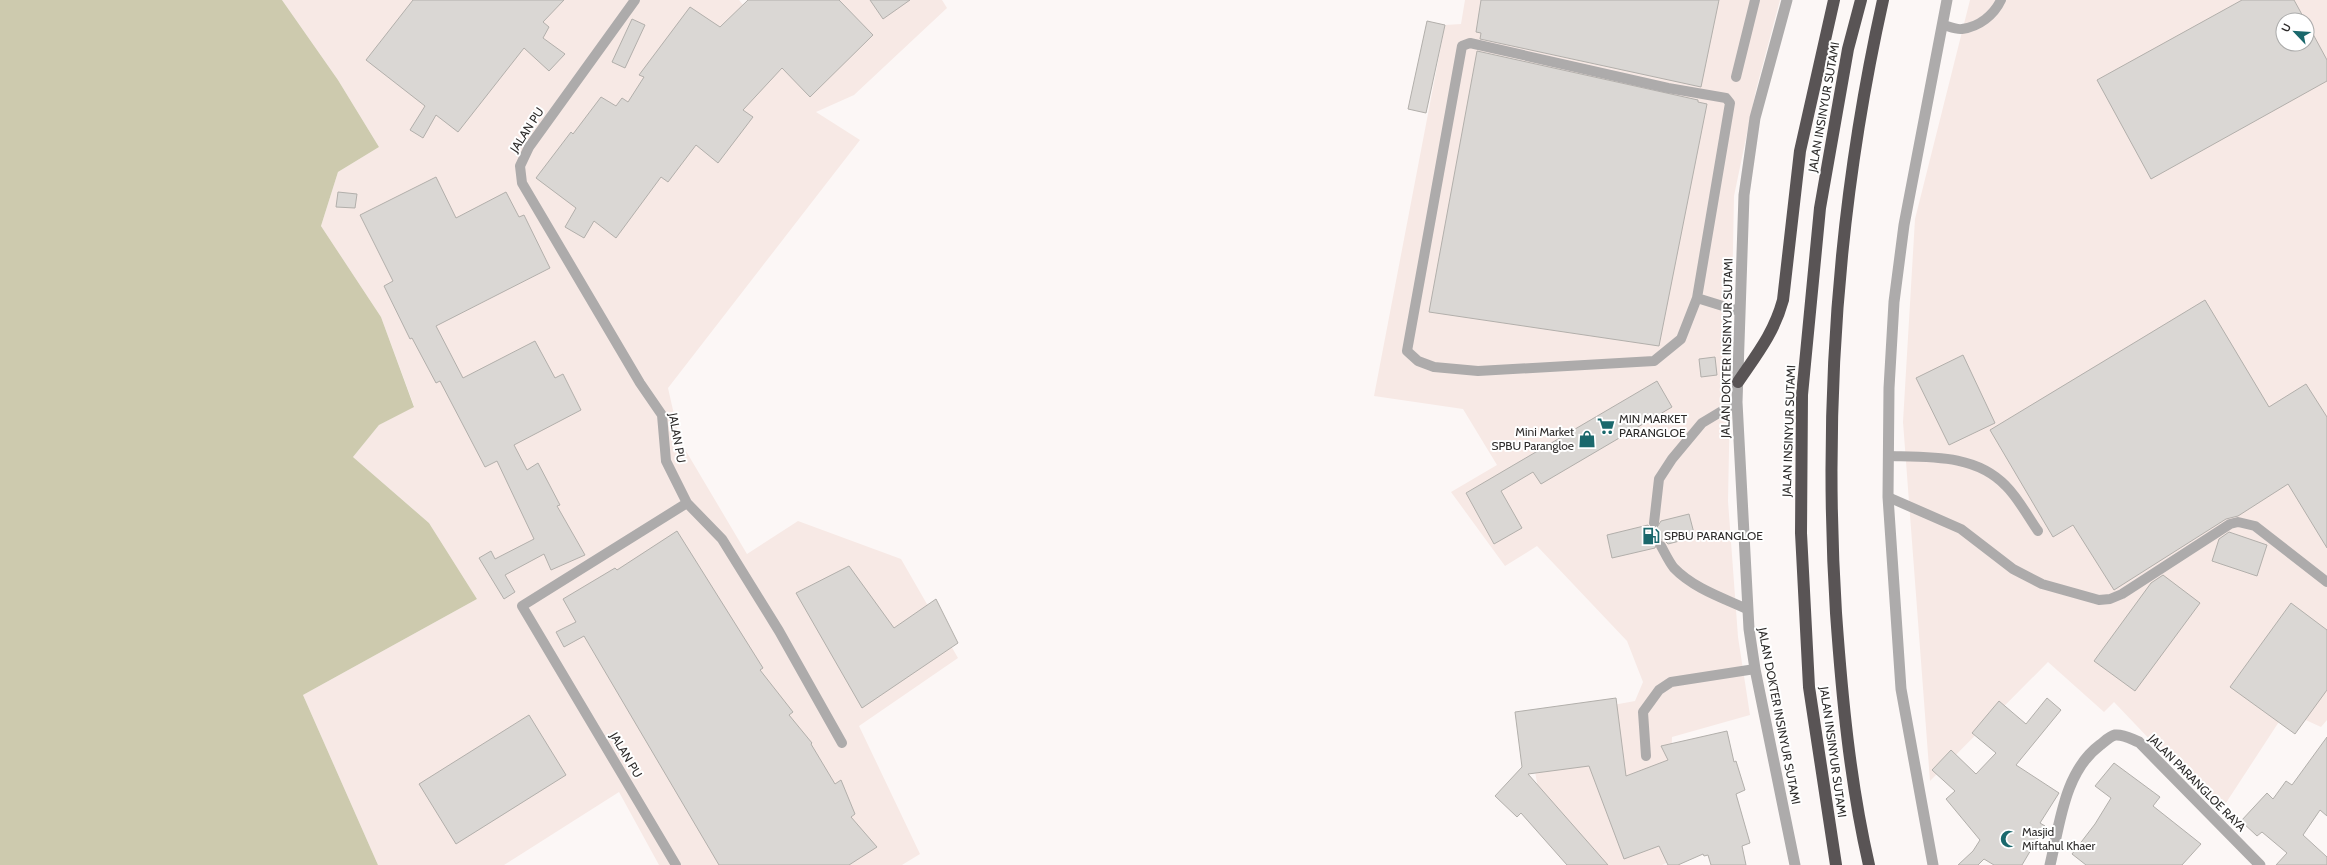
<svg xmlns="http://www.w3.org/2000/svg" width="2327" height="865" font-family="Cabin,sans-serif">
<rect width="100%" height="100%" fill="#fcf7f6"/>
<!-- built -->
<path fill="#f7e9e5" fill-rule="evenodd" d="M282,0h457l4,5 6,-5h193l5,8 -93,87 -38,17 44,28 -192,248 12,53 67,113 51,-33 103,38 57,99 -99,68 61,128 -18,11h-243l-40,-73 -115,73h-126l-75,-170 174,-96 -48,-76 -76,-66 26,-32 35,-19 -33,-89 -60,-91 17,-54 41,-25 -41,-67z
M1465,0h315l-24,90 -22,106 -6,305 10,136 12,78 -78,22 -1,35 27,76 -36,17h-56l-67,-71 -13,-73 109,-20 8,-19 -16,-41 -90,-95 -32,20 -54,-74 46,-27 -34,-56 -89,-13 71,-371 16,-1z
M1970,0h357v720l-6,7 -35,-16 -64,98 -45,-41 -63,-66 -10,10 -56,-50 -118,119 -27,-359 12,-203zM2283,20h24v24h-24z"/>
<!-- green -->
<path fill="#cdcaae" d="M0,0h282l56,80 41,67 -41,25 -17,54 60,91 33,90 -35,18 -26,32 76,66 48,76 -174,96 75,170h-378z"/>
<!-- building -->
<path fill="#dad7d4" stroke="#b2afab" d="M413,0h151l-21,22 6,5 -6,11 22,16 -16,17 -25,-23 -66,84 -22,-17 -13,23 -13,-8 15,-24 -59,-46z
M748,0h91l34,35 -63,62 -28,-29 -39,42 10,7 -35,46 -22,-18 -28,37 -7,-5 -45,61 -22,-17 -10,17 -19,-11 11,-19 -40,-30 35,-46 2,2 28,-37 15,9 6,-8 6,4 16,-25 -5,-2 51,-68 30,20z
M870,0h40l-27,19z
M1481,0h238l-18,87 -221,-48 1,-6 -5,-1z
M2242,0h52l11,20h-22v24h24v-21l20,37v21l-176,98 -54,-99z
M632,19l13,6 -20,43 -13,-6z
M1427,21l18,4 -19,88 -18,-4z
M1477,51l221,49v2l9,2 -48,242 -230,-34z
M436,177l20,41 50,-26 13,25 5,-2 26,53 -114,58 27,52 72,-37 20,37 8,-4 18,36 -67,35 13,25 11,-7 22,42 -3,1 28,49 -34,15 -7,-16 -39,21 10,17 -11,7 -25,-41 12,-7 4,8 39,-20 -37,-78 -12,6 -45,-86 -4,2 -24,-45 -2,1 -26,-53 9,-5 -33,-66z
M338,192l19,2 -2,14 -19,-1z
M2205,300l64,107 37,-23 21,33v131l-39,-64 -50,32 -12,3 -112,71 -41,-65 -20,12 -63,-107z
M1963,355l32,68 -46,22 -33,-67z
M1715,357l2,18 -16,2 -2,-18z
M1657,381l15,26 -131,77 -8,-12 -32,19 21,37 -28,16 -28,-51z
M1689,514l6,23 -27,7 -4,-4h-6l-3,8 -43,10 -5,-23 41,-10 2,3 6,1 5,-8z
M677,531l86,137 -3,2 33,42 -4,3 23,28 -1,1 24,40 6,-4 14,34 -4,3 26,30 -28,18h-130l-135,-229 -20,11 -8,-15 20,-10 -13,-23 52,-31 2,2z
M2229,532l38,13 -10,31 -45,-15 7,-22z
M849,566l45,62 42,-29 22,44 -96,65 -66,-115z
M2163,575l37,28 -65,88 -41,-30 57,-78z
M2291,603l36,27v60l-32,44 -65,-47z
M1616,698l10,78 42,-16 -7,-14 66,-15 7,31 2,-1 9,29 -9,4 14,49 -8,3 4,19h-35l-3,-10 -4,1 -1,-2 -25,11h-10l-9,-19 -35,13 -35,-93 -61,8 80,91h-41l-46,-52 -4,4 -22,-21 27,-29 -7,-55z
M2047,698l14,12 -45,55 43,28 -19,30 5,3 -23,39h-28l-10,-6 -6,6h-20l15,-14 7,-11 -34,-41 9,-8 -23,-21 19,-20 25,24 20,-21 -24,-20 27,-32 27,23z
M529,715l37,60 -110,69 -37,-60z
M2327,737v79l-7,-6 -17,25 24,22v8h-51l11,-12 -25,-21 -5,4 -16,-15 26,-28 6,6 13,-18 6,4z
M2114,763l46,34 -7,9 48,38 -19,21h-96l-14,-11 23,-30 16,-26 -16,-12z"/>
<g fill="none" stroke-linecap="round" stroke-linejoin="round">
<!-- service -->
<path stroke="#adabab" stroke-width="10" d="M635,0l-106,147 -9,19 2,17 118,200 22,32 4,46 21,42 -165,103 154,259
M1943,25c5,1 13,5 19,4 17,-2 32,-14 39,-29
M1470,43l198,45 58,10 4,5 -33,195 -16,41 -27,22 -176,10 -44,-4 -16,-6 -11,-10 55,-305z
M1736,77l19,-77
M1697,298l42,13
M1888,456c41,1 88,-2 118,30 13,13 22,31 32,45
M1888,497l73,32 52,40 29,15 57,16 11,-1 12,-5 108,-70 8,-2 17,4 72,56
M687,503l35,36 57,92 63,112
M1654,523l5,-44 13,-20 30,-36 35,-21
M1661,546c4,7 8,16 13,22 19,20 49,30 73,41
M1646,756l-3,-44 16,-22 12,-8 84,-13"/>
<!-- minor -->
<path stroke="#adabab" stroke-width="11" d="M2050,865c10,-41 14,-93 50,-120 4,-3 10,-9 15,-10 9,-1 16,4 24,7l121,123"/>
<!-- tertiary -->
<path stroke="#adabab" stroke-width="11" d="M1787,0l-32,118 -11,77 -7,207 12,227 6,40 40,196
M1933,865l-32,-176 -13,-192 1,-109 5,-86 10,-77 43,-225"/>
<!-- motorway -->
<path stroke="#595455" stroke-width="12" d="M1738,382c19,-28 36,-49 45,-82l17,-149 34,-151
M1836,865l-27,-178 -8,-154 1,-138 18,-187 28,-159 13,-49
M1869,865c-19,-82 -27,-168 -33,-252 -13,-206 2,-411 47,-613"/>
</g>
<!-- icons -->
<defs>
<g id="supermarket-bare" transform="scale(1.38)"><path d="M-6-5.5h2.5l.6 2H6L4.5 2H-2.5L-4.4-4H-6ZM-1.5 3.2a1.3 1.3 0 1 0 .1 0ZM3 3.2a1.3 1.3 0 1 0 .1 0Z" fill="#1a686c" stroke="#fff" stroke-width="2.5" paint-order="stroke"/></g>
<g id="shop-bare" transform="scale(1.38)"><path d="M-5-2.5h2.3a2.7 3.5 0 0 1 5.4 0H5L5.5 6h-11ZM-1.5-2.5h3a1.5 2.3 0 0 0-3 0Z" fill="#1a686c" stroke="#fff" stroke-width="2.5" paint-order="stroke"/></g>
<g id="fuel-bare" transform="scale(1.38)"><path d="M-5.5-6h7V0h2V4h1.3V-2.5L3-4.5l.8-.8L6-3V5H2.5V1h-1V6h-7ZM-4.2-4.7v3.2H.2V-4.7Z" fill="#1a686c" stroke="#fff" stroke-width="2.5" paint-order="stroke"/></g>
<g id="mosque-bare" transform="scale(1.38)"><path d="M3.5-4.9A6 6 0 1 0 3.5 4.9A5 5 0 1 1 3.5-4.9Z" fill="#1a686c" stroke="#fff" stroke-width="2.5" paint-order="stroke"/></g>
</defs>
<g fill-rule="evenodd">
<use href="#supermarket-bare" x="1606" y="426"/>
<use href="#shop-bare" x="1587" y="439"/>
<use href="#fuel-bare" x="1651" y="536"/>
<use href="#mosque-bare" x="2009" y="839"/>
</g>
<g text-anchor="middle" stroke-width="4" stroke-linejoin="round" paint-order="stroke">
<!-- street labels -->
<g font-size="12" fill="#2e2c2b" stroke="#fff">
<text transform="translate(1824 107) rotate(-80)" y="4">JALAN INSINYUR SUTAMI</text>
<text transform="translate(527 130) rotate(-57)" y="4">JALAN PU</text>
<text transform="translate(1727 348) rotate(-89)" y="4">JALAN DOKTER INSINYUR SUTAMI</text>
<text transform="translate(1789 431) rotate(-88)" y="4">JALAN INSINYUR SUTAMI</text>
<text transform="translate(677 438) rotate(80)" y="4">JALAN PU</text>
<text transform="translate(1779 716) rotate(79)" y="4">JALAN DOKTER INSINYUR SUTAMI</text>
<text transform="translate(1833 752) rotate(82)" y="4">JALAN INSINYUR SUTAMI</text>
<text transform="translate(626 755) rotate(59)" y="4">JALAN PU</text>
<text transform="translate(2197 783) rotate(45)" y="4">JALAN PARANGLOE RAYA</text>
</g>
<!-- poi labels -->
<g font-size="12" fill="#2e2c2b" stroke="#fff" text-anchor="start">
<text x="1619" y="423">MIN MARKET<tspan x="1619" dy="14">PARANGLOE</tspan></text>
<text x="1574" y="436" text-anchor="end">Mini Market<tspan x="1574" dy="14">SPBU Parangloe</tspan></text>
<text x="1664" y="540">SPBU PARANGLOE</text>
<text x="2022" y="836">Masjid<tspan x="2022" dy="14">Miftahul Khaer</tspan></text>
</g>
</g>
<!-- north arrow -->
<g transform="translate(2295 32) rotate(295)"><circle r="19" fill="#ffffff" stroke="#ababaa"/>
<path d="M0-3L7 15L0 10L-7 15Z" fill="#1a686c"/>
<text y="-6" font-size="11" font-weight="bold" text-anchor="middle" fill="#2e2c2b">U</text>
</g>
</svg>
